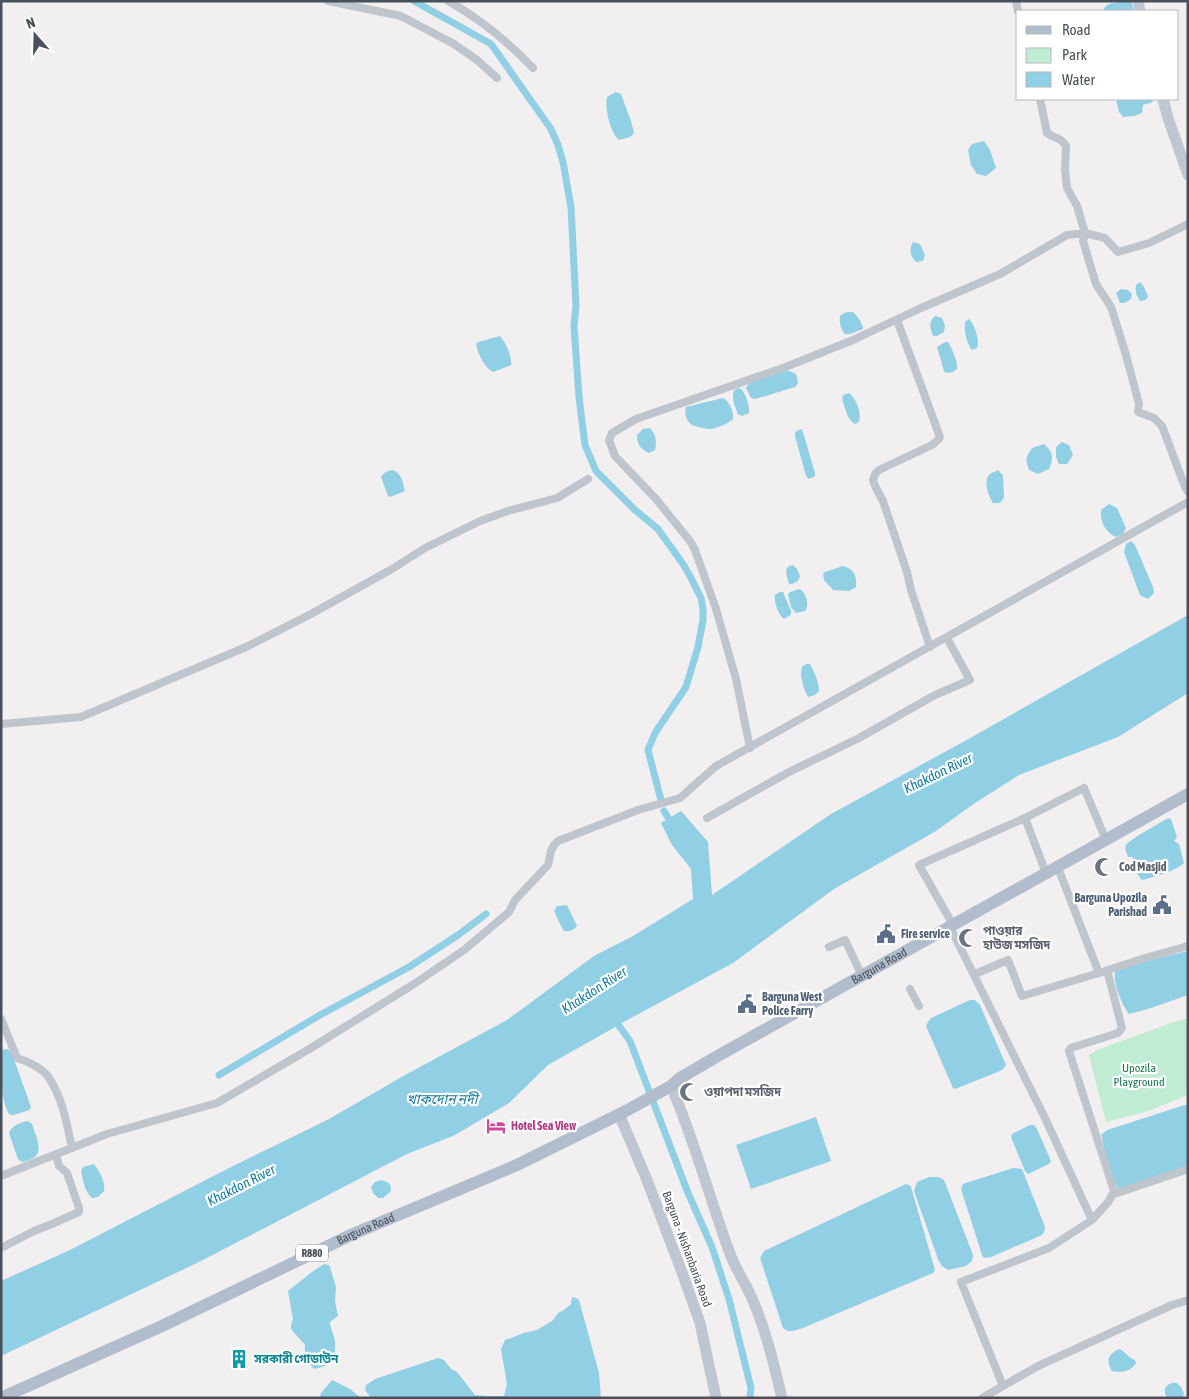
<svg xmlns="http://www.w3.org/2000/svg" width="1189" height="1399" font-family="'Asap Condensed','Noto Sans Bengali',sans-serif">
<rect width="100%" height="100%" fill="#f1efef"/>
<!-- green -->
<path fill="#c1ecd4" d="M1188,1018v77l-43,17 -39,10 -17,-67 8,-5 77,-28z"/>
<!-- water -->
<path fill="#91cfe5" d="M1123,1h8l3,10h-31l2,-4 4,-3z
M616,92l5,2 10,27 3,12 -4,4 -11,3c-8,-6 -15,-33 -12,-43z
M1116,99h36l1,3 -10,3 -1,8 -8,3 -11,1 -4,-5z
M984,141l6,9 6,18 -10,8 -9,-2 -6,-9 -3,-15 4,-6z
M913,242l7,2 5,11 -2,6 -7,1c-6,-6 -7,-12 -3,-20z
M1140,282l3,3 5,11 -2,4 -6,1c-4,-5 -5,-10 -4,-16z
M1121,289l7,1 4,4 -1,5 -6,4h-5l-4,-10z
M848,312h5c4,3 10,12 10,17l-13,5h-5c-4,-4 -6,-12 -5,-18l4,-3z
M935,316l7,2 3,8 -1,6 -7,4h-4c-3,-9 -5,-14 2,-20z
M969,319c6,6 11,22 8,29l-5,2c-6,-8 -8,-19 -7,-28z
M500,336c6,7 12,20 11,29l-18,7c-9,-5 -15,-18 -17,-28l2,-2z
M945,342h3c4,7 10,19 9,27l-4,3 -7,1 -2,-2 -7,-24z
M787,370l9,4 2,9 -3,4 -40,12 -4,-1 -5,-10c4,-10 31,-15 41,-18z
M738,388l3,1c5,5 9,17 8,24l-7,3 -4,-2c-3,-7 -7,-16 -4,-24z
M849,393c7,5 13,20 10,29l-4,2c-8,-4 -10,-17 -13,-25l1,-4z
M723,398c6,3 11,13 10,21 -6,5 -13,8 -22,10 -4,0 -15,-2 -19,-4 -6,-4 -8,-12 -6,-18z
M650,428c6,7 7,13 5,22l-6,3c-9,-4 -12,-9 -12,-18l6,-6z
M801,429l2,3 12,41v3l-6,3 -3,-3 -11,-40v-4z
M1062,442l7,3 4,10 -6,9h-8l-3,-7v-10z
M1044,444c9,8 10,14 5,25l-11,5 -9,-4c-4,-11 -3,-13 3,-22z
M391,470c10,1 12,12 14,21l-15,6 -2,-1 -7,-19 3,-4z
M998,470l5,5 1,23 -4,5h-7c-5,-7 -10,-23 -3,-29 1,-1 7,-3 8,-4z
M1109,504l8,4 9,20 -3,6 -7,3c-11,-6 -16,-14 -15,-27z
M1131,541l4,4 18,42 1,6 -6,6 -8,-4 -16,-43 2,-8z
M793,565l4,4 3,7 -2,5 -6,3h-3c-2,-8 -7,-17 4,-19z
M843,566c11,3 14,10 13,21l-7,4 -16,-1 -9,-10 -1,-6 2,-2z
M800,589c6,4 10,16 5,22l-9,2 -5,-6 -3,-13 2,-2z
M780,592h3l8,19v3l-2,2 -5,3c-6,-5 -10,-16 -9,-24z
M1188,615v78l-70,44 -99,38 -44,28 -39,28 -102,58 -101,74 -102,55 -83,47 -39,38 -54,32 -48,19 -210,109 -196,93v-75l69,-31 155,-80 104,-51 76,-44 102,-55 87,-64 39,-20 60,-37 -2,-30 -19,-24 -11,-22 20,-12 27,31 4,53 119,-81 132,-72z
M806,664h4c4,8 9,17 9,27l-4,4 -7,2c-4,-8 -9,-21 -6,-30z
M1168,818l3,1 6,18 -3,4 5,3 5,19c-6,7 -33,15 -42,17 -5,-6 -11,-15 -9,-23h-5c-1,-3 -4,-8 -2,-12 4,-6 34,-22 42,-27z
M567,905l10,21c-3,4 -7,6 -13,5l-3,-5 -7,-15 3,-5z
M1188,951v44l-40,14 -19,5c-7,-9 -16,-31 -14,-42l22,-9z
M970,1000h5l5,5 26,60 -3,4 -3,2 -45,18 -2,-1 -27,-62 2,-4 3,-4z
M6,1049h2l4,5 19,53 -2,3 -15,5h-4c-10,-13 -9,-47 -9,-65z
M1188,1104v63l-64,22 -6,-1c-9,-15 -13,-33 -16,-50l-1,-3 6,-5z
M816,1117l15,44 -80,28 -15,-44z
M28,1121l4,3c5,16 16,34 -10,38l-4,-3 -9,-26c2,-7 12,-11 19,-12z
M1030,1125h4l3,4 14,32 -2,3 -21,10 -3,-3 -14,-34 1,-3z
M94,1164c5,6 12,19 10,27l-6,6 -6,1c-8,-7 -9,-18 -11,-27l2,-4z
M1013,1168l9,1 23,58 -1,5 -2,3 -51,22 -7,1 -2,-3 -21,-66 2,-5z
M929,1177h10l5,3 29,75 -1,6 -6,5 -18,4 -6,-4 -4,-7 -24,-68 3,-9z
M381,1180c7,2 10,3 10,11l-8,7h-5l-5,-5 -2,-6 4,-5z
M906,1184l3,1 2,2 24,83 -2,3 -130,55 -10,3h-6l-4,-3 -21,-64 -2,-6 4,-7z
M324,1264l5,1 1,2 6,20 -1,14 3,15 -8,6v2l5,17v20l-13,6 -8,2c-6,-8 -10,-14 -9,-24l-14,-16v-4l2,-6 -5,-28 24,-19z
M572,1297l4,1 3,2 20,73 2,25h-230l-6,-8 1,-5 9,-6 63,-21 6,2 7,9 6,3 18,23 13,1h16l3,-12 -6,-35 4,-9 19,-7 13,-3 15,-9 6,-8 6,-3 7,-6z
M1119,1349c7,2 7,8 16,11l1,3c-6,9 -15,10 -24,8 -7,-11 -3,-17 7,-22z
M332,1380l18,9 11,9h-41l1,-5z
M1172,1383h5l4,4 3,7 -2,4h-15c-4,-8 -3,-12 5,-15z"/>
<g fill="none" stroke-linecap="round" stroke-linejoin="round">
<!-- canal -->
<path stroke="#91cfe5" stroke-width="7" d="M414,1l77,43 60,85 7,16 5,17 8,45 5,99 -2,20 5,71 6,48 11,26 39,39 23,19 25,35 7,12 11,22 2,11v11l-5,27 -12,40 -31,46 -7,17 13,50
M664,811l9,15
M614,1019l16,22 58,152 24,54 17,52 22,89 -1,10
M219,1075l101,-60 89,-48 49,-32 28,-21"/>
<!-- street -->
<path stroke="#bec5cd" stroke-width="8" d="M328,1l73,15 53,28 23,16 20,18
M448,1c33,18 59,40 85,67
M1016,1l2,10
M1040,99l7,34c7,6 13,3 19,13l-1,24 2,18 10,18 8,27 -2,8 13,43 15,23 15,48 13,49 -1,8 16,6 8,8 23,61 3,5
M897,320l43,117 -1,2 -7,6 -53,25 -4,4 -2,6 2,6 8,15 24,71 4,18 19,57
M1,724l80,-7 165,-70 65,-33 81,-45 33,-21 55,-27 28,-10 49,-13 31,-19
M750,748l-14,-69 -20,-70 -21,-59 -5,-9 -34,-42 -41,-43 -6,-16 3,-7 24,-14 147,-51 70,-28 68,-32 79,-34 67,-39 18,-2 20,5 13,14 31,-9 39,-19
M707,818l80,-45 72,-35 76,-43 35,-15 -23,-42
M1025,818l59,-30 22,52
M1060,873l39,100 46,-15 43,-12
M953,925l-34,-60 106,-47 21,55
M953,933l91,183 48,104
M829,947l16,-7 17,36
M975,974l33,-14 14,36 77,-23
M910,989l9,17
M1,1019l16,39c10,3 27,11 32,20 14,21 18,47 23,70
M1,1176l106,-42 110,-31 94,-55 103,-64 50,-34 45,-38 6,-12 33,-35 3,-14 3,-6 4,-4 80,-31 42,-12 36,-32 472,-264
M1114,1194l74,-25
M1,1248l33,-17 18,-7 27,-12v-4l-12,-35 -8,-7 -3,-11
M1003,1386l-42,-104 88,-34 43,-28 17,-19 5,-10 -45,-140 2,-3 47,-15 4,-5 -15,-58
M982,1398l56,-32 134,-61 16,-5"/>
<!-- secondary -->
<path stroke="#bec6d1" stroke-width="11" d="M1138,1l2,10
M1163,99l5,19 20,57
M671,1086c23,53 38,110 58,165 6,18 18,34 25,52 13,31 20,62 28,95
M619,1114l28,66 36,95 17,48 16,75"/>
<!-- primary -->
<path stroke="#b1bdcc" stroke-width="12" id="s1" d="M1,1398l161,-72 191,-92 164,-69 107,-53 47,-26 9,-8 43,-25 465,-259"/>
</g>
<!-- icons -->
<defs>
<g id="mosque-bare" transform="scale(1.5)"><path d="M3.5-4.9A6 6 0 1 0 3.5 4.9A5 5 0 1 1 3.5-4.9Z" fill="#6b7280" stroke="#fff" stroke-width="2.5" paint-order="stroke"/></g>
<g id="civic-bare" transform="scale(1.5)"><path d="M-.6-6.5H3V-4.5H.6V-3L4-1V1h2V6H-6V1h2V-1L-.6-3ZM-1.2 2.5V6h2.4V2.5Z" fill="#5c6f8a" stroke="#fff" stroke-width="2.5" paint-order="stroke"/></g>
<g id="hotel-bare" transform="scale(1.5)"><path d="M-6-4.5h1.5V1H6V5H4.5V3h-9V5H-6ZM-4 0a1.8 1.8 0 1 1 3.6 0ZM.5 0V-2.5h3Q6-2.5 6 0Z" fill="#d1479c" stroke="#fff" stroke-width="2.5" paint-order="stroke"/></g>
<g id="building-bare" transform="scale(1.5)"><path d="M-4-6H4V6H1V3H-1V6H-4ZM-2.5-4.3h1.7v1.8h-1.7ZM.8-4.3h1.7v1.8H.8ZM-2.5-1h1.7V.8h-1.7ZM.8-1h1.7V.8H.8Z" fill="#0f9aa8" stroke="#fff" stroke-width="2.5" paint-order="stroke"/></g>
</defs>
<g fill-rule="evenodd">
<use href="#mosque-bare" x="1104" y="867"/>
<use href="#civic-bare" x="1162" y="905"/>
<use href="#civic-bare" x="886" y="934"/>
<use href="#mosque-bare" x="968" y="938"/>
<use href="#civic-bare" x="747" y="1004"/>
<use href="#mosque-bare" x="689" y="1092"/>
<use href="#hotel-bare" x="496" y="1126"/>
<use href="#building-bare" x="239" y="1359"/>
</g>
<g text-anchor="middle" stroke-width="4.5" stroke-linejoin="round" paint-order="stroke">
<!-- shield labels -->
<rect fill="#fff" stroke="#7f858c" stroke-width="1" x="296" y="1244.5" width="32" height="17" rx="4"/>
<g font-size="11" font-weight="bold" fill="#48515b">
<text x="312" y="1257">R880</text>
</g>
<!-- worship labels -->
<g font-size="12" font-weight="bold" fill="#5b616d" stroke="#fff" text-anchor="start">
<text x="1119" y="871">Cod Masjid</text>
<text x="983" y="935">পাওয়ার<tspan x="983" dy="14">হাউজ মসজিদ</tspan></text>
<text x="704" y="1096">ওয়াপদা মসজিদ</text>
</g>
<!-- service labels -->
<g font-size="12" font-weight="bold" fill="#4e5e75" stroke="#fff" text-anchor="start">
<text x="1147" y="902" text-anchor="end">Barguna Upozila<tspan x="1147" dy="14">Parishad</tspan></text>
<text x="901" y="938">Fire service</text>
<text x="762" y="1001">Barguna West<tspan x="762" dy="14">Police Farry</tspan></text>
</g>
<!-- street labels -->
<g font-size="12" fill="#48515b" stroke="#fff">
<text dy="4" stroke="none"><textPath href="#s1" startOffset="980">Barguna Road</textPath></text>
<text dy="4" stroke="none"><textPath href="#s1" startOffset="402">Barguna Road</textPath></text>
<text transform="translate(687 1249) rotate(70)" y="4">Barguna - Nishanbaria Road</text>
</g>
<!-- park labels -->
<g font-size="12" fill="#1e7850" stroke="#fff">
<text x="1139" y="1072">Upozila<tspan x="1139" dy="14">Playground</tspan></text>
</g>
<!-- hotel labels -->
<g font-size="12" font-weight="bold" fill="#b23c85" stroke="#fff" text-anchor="start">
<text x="511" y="1130">Hotel Sea View</text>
</g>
<!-- culture labels -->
<g font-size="12" font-weight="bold" fill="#0d838f" stroke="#fff" text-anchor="start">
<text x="254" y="1363">সরকারী গোডাউন</text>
</g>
<!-- water labels -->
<g font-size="14" font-style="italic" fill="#177ba0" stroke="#fff">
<text transform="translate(938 773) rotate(-26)" y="5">Khakdon River</text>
<text transform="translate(594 990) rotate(-33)" y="5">Khakdon River</text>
<text x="442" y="1104">খাকদোন নদী</text>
<text transform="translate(241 1185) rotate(-27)" y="5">Khakdon River</text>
</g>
</g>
<!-- border -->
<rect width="1189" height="1399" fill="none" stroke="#48515b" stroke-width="5"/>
<!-- legend -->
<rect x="1016" y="10" width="162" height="90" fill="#ffffff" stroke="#b6b9bd"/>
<rect x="1026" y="26" width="25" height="8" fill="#b1bdcc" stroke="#b6b9bd"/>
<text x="1062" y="35" font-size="15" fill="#48515b">Road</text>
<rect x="1026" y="48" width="25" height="15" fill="#c1ecd4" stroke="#b6b9bd"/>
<text x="1062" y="60" font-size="15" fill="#48515b">Park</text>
<rect x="1026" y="72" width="25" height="15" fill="#91cfe5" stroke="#b6b9bd"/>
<text x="1062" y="85" font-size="15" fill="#48515b">Water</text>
<!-- north arrow -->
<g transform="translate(35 35) rotate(340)" stroke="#ffffff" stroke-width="4" paint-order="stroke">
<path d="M0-4L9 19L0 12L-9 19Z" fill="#48515b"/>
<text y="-8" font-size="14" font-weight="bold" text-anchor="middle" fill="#48515b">N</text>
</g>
</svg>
